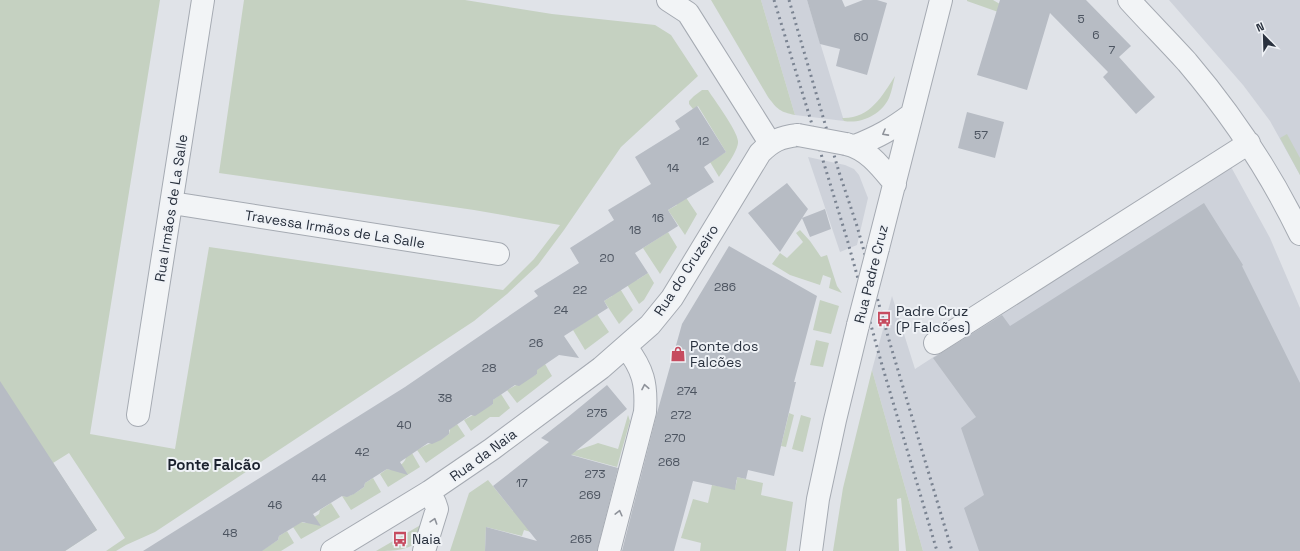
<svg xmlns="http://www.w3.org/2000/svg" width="1300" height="551" font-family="'Space Grotesk',sans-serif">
<rect width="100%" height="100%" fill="#e0e3e8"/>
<!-- built -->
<path fill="#ced2da" d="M761,0h46l37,121 -49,-6z
M1169,0h131v175l-30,-54 -27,-36z
M808,157l37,8 9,4 5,6 9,23 -11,47 -17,7z
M1230,165l40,73 30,70v243h-377l-51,-181 20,-74 23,73z"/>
<!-- green -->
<path fill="#c5d1c1" d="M0,0h160l-70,434 85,15 34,-202 294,43 31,-31 26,-34 -86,-15 -255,-37 25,-173h221l87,14 103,11 16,10 27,41 -77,71 -57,83 -26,35 -31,29 -33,27 -319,211 -29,13 -10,6h-10l19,-13 -56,-85 -16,10 44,67 -32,21h-65z
M711,0h50l34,115c-15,-3 -18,-6 -27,-18z
M967,0h26l12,7 -4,6 -34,-12z
M895,76c-2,7 -3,15 -6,22 -8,17 -28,26 -45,23l-2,-3c28,1 40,-22 53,-42z
M702,90h6c7,11 29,40 30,51 1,9 -14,28 -19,36l-9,-15 16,-10 -28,-46 -5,3 -4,-5v-3l5,-5z
M1287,134l13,24v17l-20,-37z
M685,196l12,18 -12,21 -17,-25 9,-5 -1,-3z
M800,230l10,11 11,16 6,-2 10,31 5,7 -13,-5 2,-10 -8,-3 -3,10 -30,-10 -18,-11 8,-11 7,5 16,-16 -7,-9z
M668,232l9,15 -17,27 -17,-26z
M648,273l6,10 -10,17 -5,4 -13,-21 9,-5 2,2z
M619,287l14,23 -14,14 -15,-23 8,-5 -1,-3z
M820,300l19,6 -8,28 -18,-4z
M597,314l12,18 -24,18 -12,-20z
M816,340l13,3 -6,24 -13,-2z
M545,364l7,12 -35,27 -10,-13 30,-16v-5z
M872,370l51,181h-17l-5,-53 -4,1 2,52h-66l10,-63z
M501,394l9,14 -11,9h-9l-19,14 -7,-11 29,-16v-4z
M789,413l5,2 -8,32 -5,-1z
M628,415l2,6 -13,46 -48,-13c9,-5 19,-7 29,-11l20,6z
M801,415l10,3 -8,34 -11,-3z
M457,424l8,12 -39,27 -9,-13c11,-7 20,-8 32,-16l1,-5z
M412,453l8,14 -32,20 -8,-13 7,-5 4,1c6,-3 14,-6 15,-13z
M724,474l39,9 -2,12 32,7 -7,49h-86l1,-8 -20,-5 12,-39 15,4 4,-18 23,4 2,-9 -14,-4z
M373,478l8,14 -30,18 -9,-14c8,2 16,-5 22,-9l1,-4z
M488,480l25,31 25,-20 -4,42 -10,-3 -2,6 -36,-9 -1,24h-35l19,-58z
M331,503l9,14 -39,22 -8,-12 8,-5 4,1 14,-9 1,-4z
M424,523c-1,5 -2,14 -6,18 -10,10 -27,10 -42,10z
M287,531l7,12 -13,8h-20l17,-11 1,-4z"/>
<!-- building -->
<path fill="#b7bcc4" d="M807,0h35l3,7 18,-7h14l10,3 -20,72 -31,-9 4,-17 -20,-5z
M1000,0h86l45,46 -12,11 36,40 -19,17 -33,-37 5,-5 -58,-59 -23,77 -50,-15z
M697,106l29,46 -22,15 10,15 -46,28 10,16 -43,27 13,20 -44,28 4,7 -44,28 15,22 -20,-3 -22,15v4l-18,12 -4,-1 -22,15v4l-18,12 -4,-1 -22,15v4l-8,6 -9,4 -4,-1 -28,19 8,13 -21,-6 -22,14 -1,4 -10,7 -7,3 -5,-1 -29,18 8,12 -19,-4 -23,14 -1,4 -16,11h-119l262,-164 133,-91 -4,-5 45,-28 -9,-15 44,-28 -6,-10 43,-26 -16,-27 45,-28 -5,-8z
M967,112l37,10 -9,36 -37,-10z
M787,183l21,26 -28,43 -32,-39z
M1204,203l39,62 -1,1 58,117v168h-321l-15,-43 20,-13 -23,-67 15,-11 -43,-59 69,-43 8,11z
M825,209l6,20 -21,8 -8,-19z
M729,246l88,50 -23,86h2l-22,94 -26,-6 -2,9 -9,-2 -2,13 -42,-9 -19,70h-52l35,-138 25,-89z
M0,381l97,149 -32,21h-65z
M607,385l20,24 -56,46 47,13 -21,83h-112l1,-24 51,14 -44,-55 56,-44 -8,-4 27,-21z"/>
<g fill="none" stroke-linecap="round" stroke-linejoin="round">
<!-- minor casing -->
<g stroke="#a5aab2" stroke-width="24">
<path id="minor" d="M668,0l20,13 82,130
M1129,0c19,21 39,41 58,62 45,53 83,110 113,172
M846,144c22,5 35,23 49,40
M855,146c23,-9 37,-17 57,-32
M172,203l326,51
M878,248l63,-248
M935,343l314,-200
M138,415l65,-415
M332,551l97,-59 63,-43 109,-81 49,-43 22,-27 88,-145c12,-12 20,-16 38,-18
M424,551l13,-42 -2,-6 -6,-11
M609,551l36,-139c2,-28 -2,-43 -19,-65
M811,551l7,-52 17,-79 23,-95"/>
</g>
<!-- minor -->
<use href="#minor" stroke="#f2f4f6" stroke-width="22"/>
<!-- rail -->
<path stroke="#7a8391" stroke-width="3" stroke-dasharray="2 4" stroke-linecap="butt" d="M774,0l73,239 35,126 55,186
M789,0l50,172 18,54 32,114 63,211"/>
<!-- minor-bridge casing -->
<g stroke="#a5aab2" stroke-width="24" stroke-linecap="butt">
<path id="minor-bridge" d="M798,135l48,9
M858,325l20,-77"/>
</g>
<!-- minor-bridge -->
<use href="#minor-bridge" stroke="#f2f4f6" stroke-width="22"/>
</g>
<!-- one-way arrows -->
<defs><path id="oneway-chevron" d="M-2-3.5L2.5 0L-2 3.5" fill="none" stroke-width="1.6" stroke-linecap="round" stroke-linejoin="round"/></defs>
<g stroke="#8e929a">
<use href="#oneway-chevron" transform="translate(885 133) rotate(151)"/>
<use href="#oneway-chevron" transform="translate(645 387) rotate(-101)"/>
<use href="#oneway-chevron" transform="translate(619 513) rotate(-76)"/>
<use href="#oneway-chevron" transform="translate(434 521) rotate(-72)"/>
</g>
<!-- icons -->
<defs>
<g id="bus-bare" transform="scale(1.2)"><path d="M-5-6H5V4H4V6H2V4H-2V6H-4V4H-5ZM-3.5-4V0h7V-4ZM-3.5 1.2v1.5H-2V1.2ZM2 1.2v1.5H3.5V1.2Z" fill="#c64b5f" stroke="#eff2f6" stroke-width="2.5" paint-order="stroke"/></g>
<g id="shop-bare" transform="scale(1.2)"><path d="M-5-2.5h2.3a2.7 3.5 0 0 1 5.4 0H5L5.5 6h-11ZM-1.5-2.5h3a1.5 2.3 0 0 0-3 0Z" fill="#c64b5f" stroke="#eff2f6" stroke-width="2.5" paint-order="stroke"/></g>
</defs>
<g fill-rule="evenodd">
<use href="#bus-bare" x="884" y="319"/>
<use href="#shop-bare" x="678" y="354"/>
<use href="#bus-bare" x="400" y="539"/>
</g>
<g text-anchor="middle" stroke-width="4" stroke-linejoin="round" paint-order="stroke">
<!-- number labels -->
<g font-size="12" fill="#4c5460">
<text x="1081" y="23">5</text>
<text x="1096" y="39">6</text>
<text x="861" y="41">60</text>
<text x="1112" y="54">7</text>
<text x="981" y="139">57</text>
<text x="703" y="145">12</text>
<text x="673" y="172">14</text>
<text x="658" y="222">16</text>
<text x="635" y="234">18</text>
<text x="607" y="262">20</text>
<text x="725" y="291">286</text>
<text x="580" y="294">22</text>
<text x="561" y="314">24</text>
<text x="536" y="347">26</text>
<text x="489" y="372">28</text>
<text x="687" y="395">274</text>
<text x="445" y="402">38</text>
<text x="597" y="417">275</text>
<text x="681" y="419">272</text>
<text x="404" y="429">40</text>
<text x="675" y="442">270</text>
<text x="362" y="456">42</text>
<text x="669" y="466">268</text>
<text x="595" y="478">273</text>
<text x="319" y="482">44</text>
<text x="522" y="487">17</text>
<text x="590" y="499">269</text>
<text x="275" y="509">46</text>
<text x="230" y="537">48</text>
<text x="581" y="543">265</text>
</g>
<!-- street labels -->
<g font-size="14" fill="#29313e" stroke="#eff2f6">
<text transform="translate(171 208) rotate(-81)" y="5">Rua Irmãos de La Salle</text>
<text transform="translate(335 229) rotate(9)" y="5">Travessa Irmãos de La Salle</text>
<text transform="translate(686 270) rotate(-57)" y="5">Rua do Cruzeiro</text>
<text transform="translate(871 274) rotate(-76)" y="5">Rua Padre Cruz</text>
<text transform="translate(483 455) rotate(-36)" y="5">Rua da Naia</text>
</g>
<!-- poi labels -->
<g font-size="14" fill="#29313e" stroke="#eff2f6" text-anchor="start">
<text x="896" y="316">Padre Cruz<tspan x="896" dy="16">(P Falcões)</tspan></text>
<text x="690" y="351">Ponte dos<tspan x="690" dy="16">Falcões</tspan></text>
<text x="412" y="544">Naia</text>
</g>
<!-- neighbourhood labels -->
<g font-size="15" font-weight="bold" fill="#1c222f" stroke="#eff2f6">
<text x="214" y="470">Ponte Falcão</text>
</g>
</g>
<!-- north arrow -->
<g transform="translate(1264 36) rotate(337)" stroke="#eff2f6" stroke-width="3" paint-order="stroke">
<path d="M0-3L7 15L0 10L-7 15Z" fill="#29313e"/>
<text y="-6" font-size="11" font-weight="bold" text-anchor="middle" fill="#29313e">N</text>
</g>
</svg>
